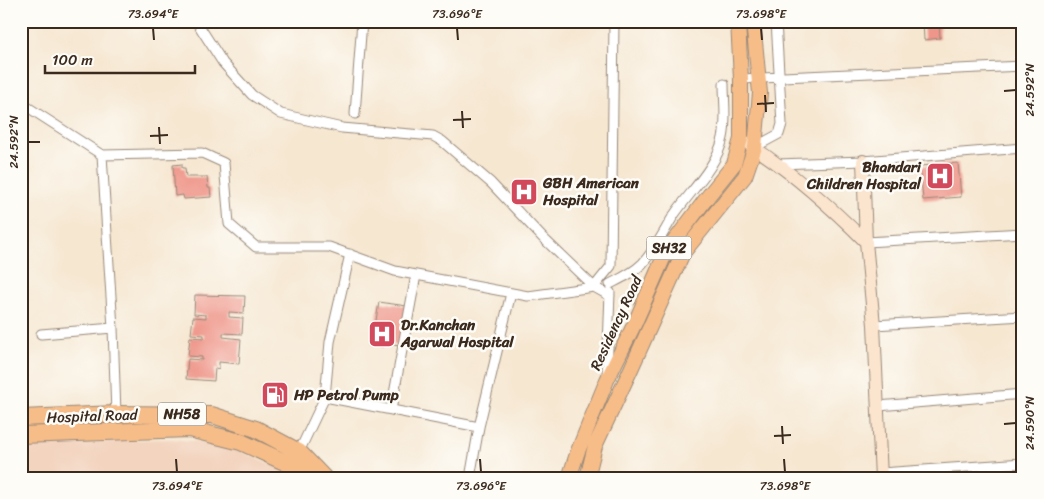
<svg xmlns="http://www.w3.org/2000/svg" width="1044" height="499" font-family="Sriracha,sans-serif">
<rect width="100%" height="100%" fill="#fdfcf7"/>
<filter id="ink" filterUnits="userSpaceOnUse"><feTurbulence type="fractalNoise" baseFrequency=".02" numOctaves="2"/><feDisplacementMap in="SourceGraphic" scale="10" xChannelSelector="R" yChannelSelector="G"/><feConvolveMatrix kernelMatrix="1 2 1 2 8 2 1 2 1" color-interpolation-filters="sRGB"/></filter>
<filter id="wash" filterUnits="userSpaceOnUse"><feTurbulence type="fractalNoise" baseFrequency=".0096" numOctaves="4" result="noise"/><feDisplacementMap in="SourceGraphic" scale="20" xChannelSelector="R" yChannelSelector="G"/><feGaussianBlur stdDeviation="1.12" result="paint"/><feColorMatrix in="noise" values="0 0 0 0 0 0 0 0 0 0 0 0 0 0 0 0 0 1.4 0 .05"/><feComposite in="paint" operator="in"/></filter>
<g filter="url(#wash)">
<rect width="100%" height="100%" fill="#f6e7d1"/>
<!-- built -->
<path fill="#f3d4bf" d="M169,439l49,4 65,26 9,9h-271v-33z"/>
<g id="blocks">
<!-- building -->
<path fill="#ef968a" d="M923,21h16l1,17 -16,2z
M958,163l3,34 -38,3 -3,-34z
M182,164v4h3l1,9h21l1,11h2l1,9 -27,2 -1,-4 -8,1 -2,-31z
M195,295l50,1 -1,17 -15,-1v5l14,1 -1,16 -19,-1v4l18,2 -2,25 -20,-2v7l-4,-1 -1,13 -28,-2 2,-20 14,1v-3l-14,-1 2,-19 14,1v-3l-13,-1 2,-17 13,1v-3l-12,-1z
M379,302l28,4 -6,39 -18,-2v4l-11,-2z"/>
</g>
</g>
<g filter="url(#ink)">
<use href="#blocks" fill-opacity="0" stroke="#988878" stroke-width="1"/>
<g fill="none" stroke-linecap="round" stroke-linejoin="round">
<!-- street casing -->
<g stroke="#988878" stroke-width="11">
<path id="street" d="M196,21l27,42 29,32 29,19 61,14 91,8 9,5 49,42 51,54 52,50 16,9
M21,22l2,-1
M741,79l282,-13
M21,106h5l76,49 11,173 3,86
M355,114l7,-93
M755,147l24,-13 3,-10 -6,-103
M102,155l100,-2 22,10 5,61 27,23h73l66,24 133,25 66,-9 17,-21 3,-245
M778,164l85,-3 160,-13
M866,242l157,-9
M610,284c12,-6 23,-11 32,-20 13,-14 22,-33 32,-49 17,-25 42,-47 49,-77 4,-17 1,-37 1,-54
M874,325l149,-9
M41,334l72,-6
M607,376l3,-84
M325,397l5,-55 20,-88
M878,406l145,-12
M391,410l25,-135
M298,454l27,-57 154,30 32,-134
M881,473l142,-10
M470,478l9,-51"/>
</g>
<!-- secondary casing -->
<g stroke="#988878" stroke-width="14">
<path id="secondary" d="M741,139c46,29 87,65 125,103l8,83 7,153
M863,161l3,81"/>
</g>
<!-- primary casing -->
<g stroke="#988878" stroke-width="16">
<path id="primary" d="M569,478l9,-27 29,-71 27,-55 32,-73 43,-57 25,-31 7,-25v-60l-3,-58
M587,478l8,-32 36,-77 52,-116 62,-77 10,-29 5,-54 -7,-72"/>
</g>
<!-- highway casing -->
<g stroke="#988878" stroke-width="18">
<path id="highway" d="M21,418l95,-4 96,1 44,14 43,23 25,26
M21,435l168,-6 52,13 50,23 14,13"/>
</g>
<!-- street -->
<use href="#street" stroke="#fff" stroke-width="9"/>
<!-- secondary -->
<use href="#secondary" stroke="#fce5cf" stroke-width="12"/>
<!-- primary -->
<use href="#primary" stroke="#f7bd88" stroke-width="14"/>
<!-- highway -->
<use href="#highway" stroke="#f7bd88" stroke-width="16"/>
</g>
</g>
<!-- ticks -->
<path fill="none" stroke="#3b2a1e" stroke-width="2" d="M153,28l1,12M457,28l1,12M761,28l1,12M1004,91l12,-1M765,95l1,17M757,104l17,-1M462,111l1,17M453,120l18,-1M159,127l1,17M150,136l18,-1M28,142h12M1004,424l12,-1M782,426l1,18M774,436l17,-1M176,459l1,13M480,459l1,13M784,459l1,13"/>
<!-- icons -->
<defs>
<g id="hospital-square" transform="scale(1.4375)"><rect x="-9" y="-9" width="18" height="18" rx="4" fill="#d1495b" stroke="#fdfcf7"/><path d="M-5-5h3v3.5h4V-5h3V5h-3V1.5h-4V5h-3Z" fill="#fff"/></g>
<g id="fuel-square" transform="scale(1.4375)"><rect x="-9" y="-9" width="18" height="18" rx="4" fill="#d1495b" stroke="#fdfcf7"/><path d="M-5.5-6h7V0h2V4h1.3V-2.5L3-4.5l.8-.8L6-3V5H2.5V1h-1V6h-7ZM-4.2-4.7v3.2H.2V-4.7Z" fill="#fff"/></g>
</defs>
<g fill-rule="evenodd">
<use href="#hospital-square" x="940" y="176"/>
<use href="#hospital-square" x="524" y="192"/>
<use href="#hospital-square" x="382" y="334"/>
<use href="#fuel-square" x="275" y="395"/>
</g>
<g text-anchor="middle" stroke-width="5" stroke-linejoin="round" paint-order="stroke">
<!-- shield labels -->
<g fill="#fdfcf7" stroke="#75695f" stroke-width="1">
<rect x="646.5" y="236.5" width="45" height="23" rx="4"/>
<rect x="158" y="402.5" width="48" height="23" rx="4"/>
</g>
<g font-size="14" font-weight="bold" fill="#3b2a1e">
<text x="669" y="253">SH32</text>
<text x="182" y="419">NH58</text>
</g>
<!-- poi labels -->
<g font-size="15" font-weight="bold" fill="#3b2a1e" stroke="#fdfcf7" text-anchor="start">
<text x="921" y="172" text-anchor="end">Bhandari<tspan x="921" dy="17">Children Hospital</tspan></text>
<text x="543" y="188">GBH American<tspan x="543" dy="17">Hospital</tspan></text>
<text x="401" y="330">Dr.Kanchan<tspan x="401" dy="17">Agarwal Hospital</tspan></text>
<text x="294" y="400">HP Petrol Pump</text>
</g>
<!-- street labels -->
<g font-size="15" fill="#3b2a1e" stroke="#fdfcf7">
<text transform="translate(616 323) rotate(-65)" y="5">Residency Road</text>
<text transform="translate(92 416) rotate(-2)" y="5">Hospital Road</text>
</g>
</g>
<!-- margin -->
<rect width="1044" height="499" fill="none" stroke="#fdfcf7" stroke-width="55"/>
<!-- scale -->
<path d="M45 65v8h150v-8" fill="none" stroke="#3b2a1e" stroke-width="2.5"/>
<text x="52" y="65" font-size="15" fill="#3b2a1e" stroke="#fdfcf7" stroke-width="4" paint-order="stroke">100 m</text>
<rect x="28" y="28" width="988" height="444" fill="none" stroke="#3b2a1e" stroke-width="2"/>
<g font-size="12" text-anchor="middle" fill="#3b2a1e">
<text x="153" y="18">73.694°E</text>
<text x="457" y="18">73.696°E</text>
<text x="761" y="18">73.698°E</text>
<text transform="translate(1030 90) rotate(-90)" y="4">24.592°N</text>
<text transform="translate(14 142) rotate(-90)" y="4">24.592°N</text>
<text transform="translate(1030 423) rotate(-90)" y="4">24.590°N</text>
<text x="177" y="490">73.694°E</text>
<text x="481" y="490">73.696°E</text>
<text x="785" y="490">73.698°E</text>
</g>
</svg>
